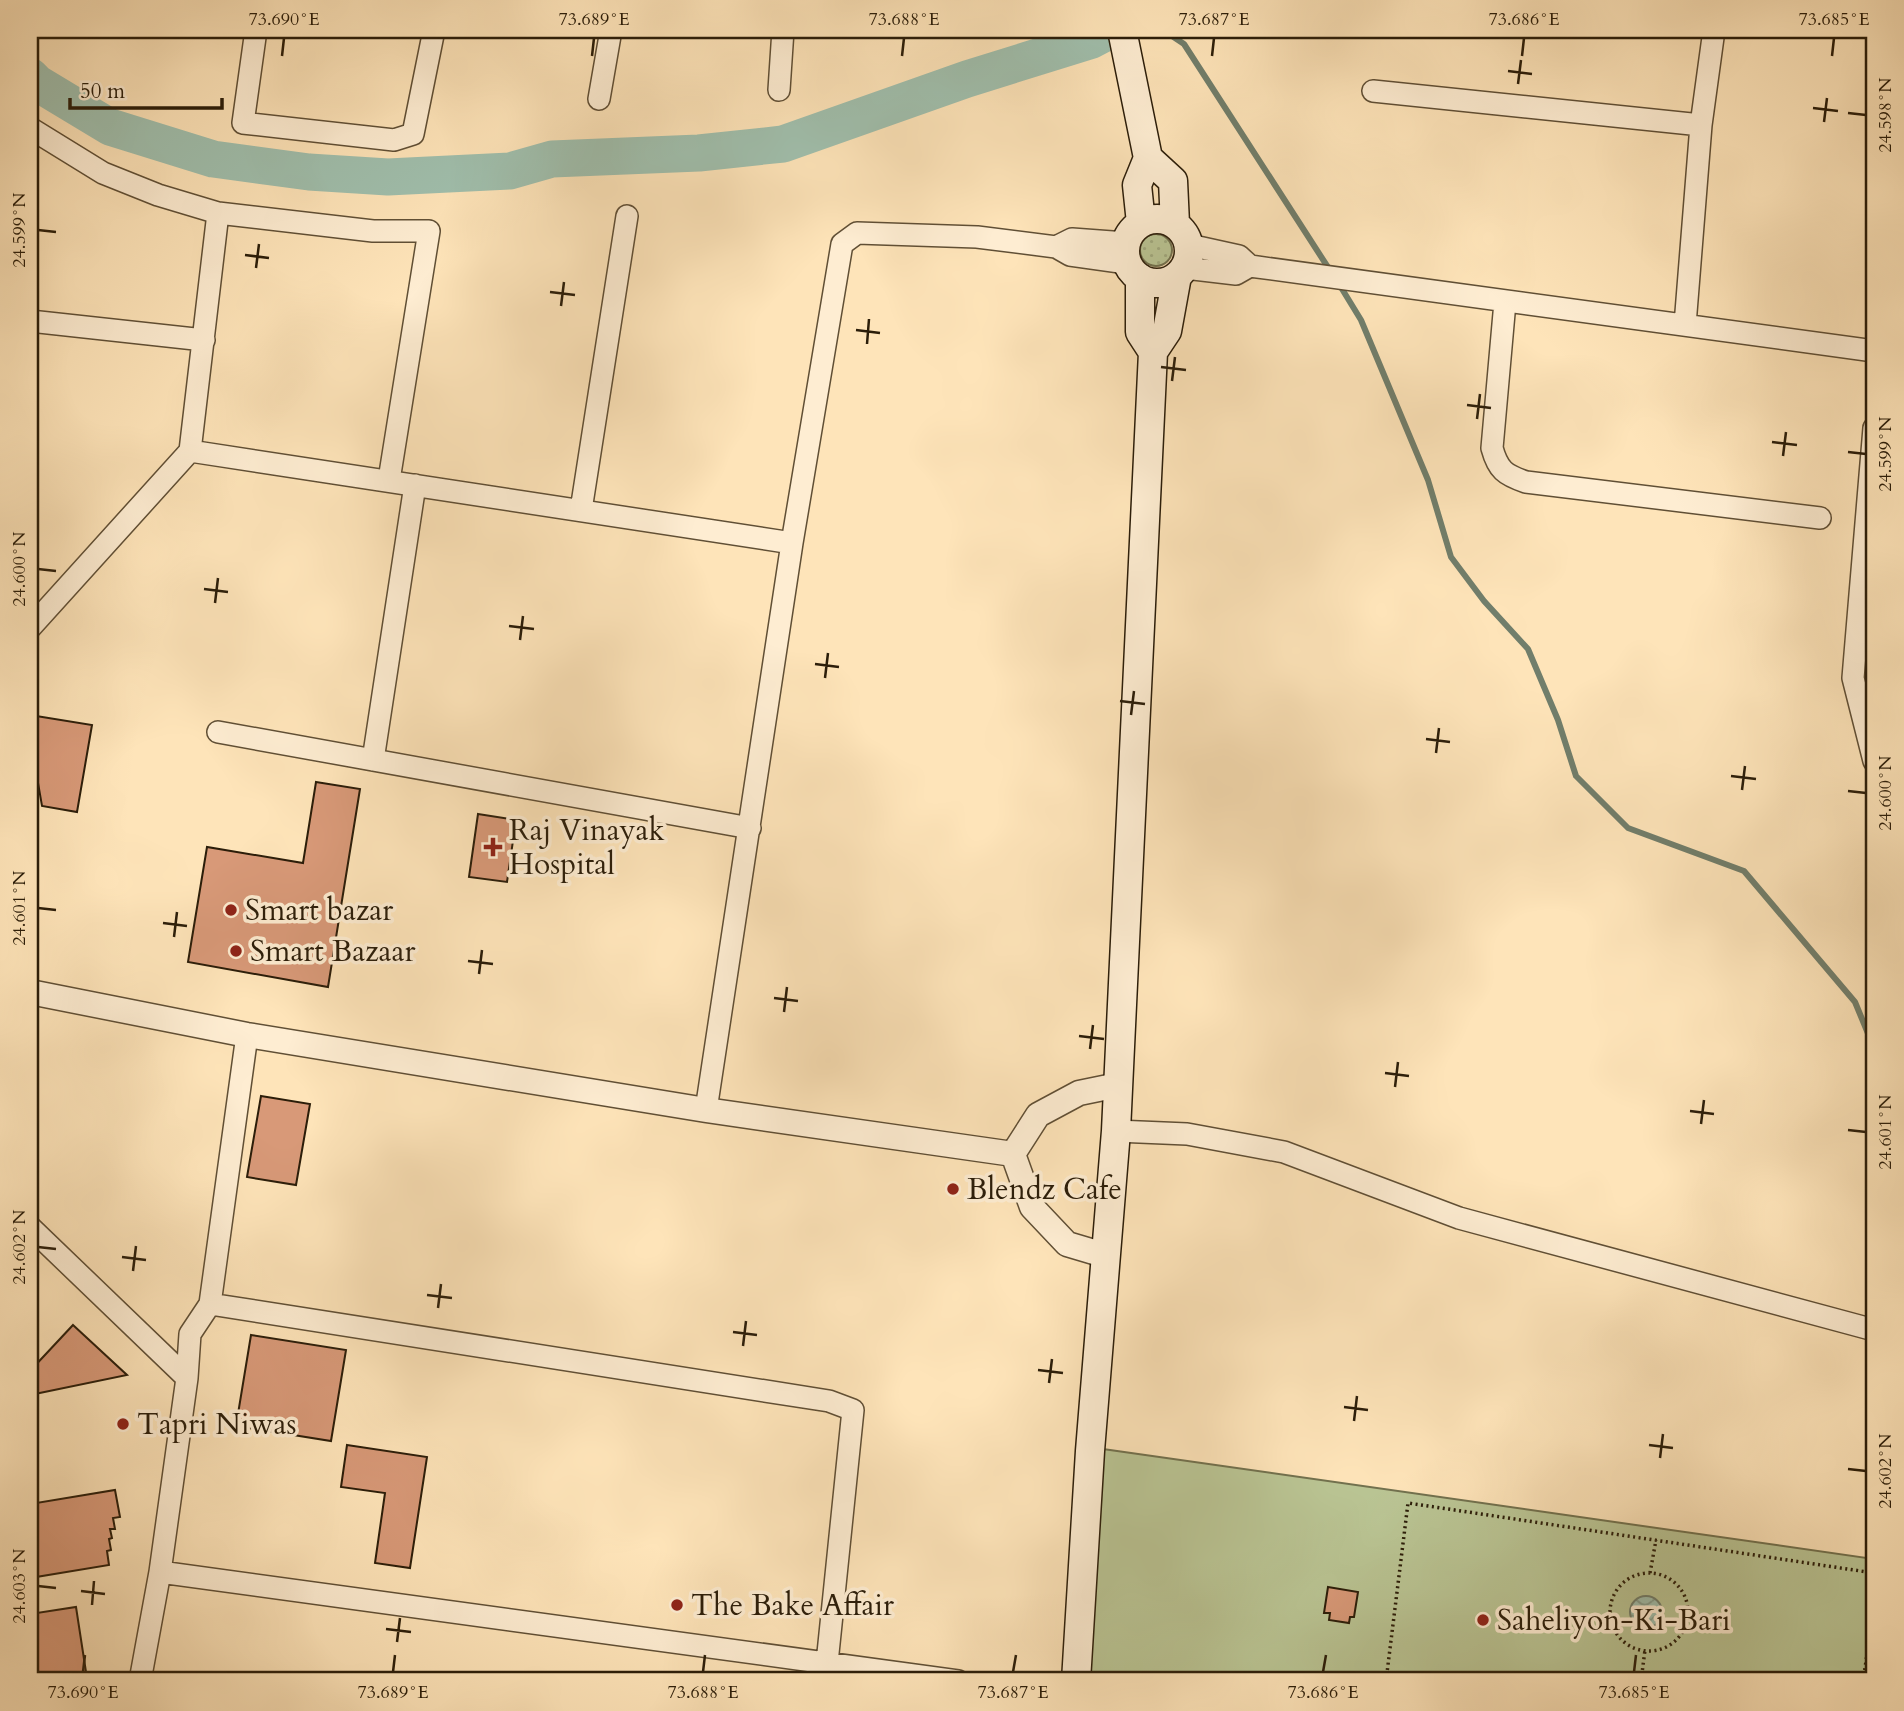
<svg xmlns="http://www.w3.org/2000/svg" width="1904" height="1711" font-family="Cardo,serif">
<defs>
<pattern id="grass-dots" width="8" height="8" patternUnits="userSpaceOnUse" patternTransform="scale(1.75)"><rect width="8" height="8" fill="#bac594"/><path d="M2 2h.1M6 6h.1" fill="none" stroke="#a0a97e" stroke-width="1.8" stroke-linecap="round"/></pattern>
<pattern id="water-waves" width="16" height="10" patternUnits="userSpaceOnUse" patternTransform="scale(1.75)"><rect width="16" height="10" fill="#a0bfad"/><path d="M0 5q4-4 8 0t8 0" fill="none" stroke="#839b8b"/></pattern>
</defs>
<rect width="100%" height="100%" fill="#fee4b9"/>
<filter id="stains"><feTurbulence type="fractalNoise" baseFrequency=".00286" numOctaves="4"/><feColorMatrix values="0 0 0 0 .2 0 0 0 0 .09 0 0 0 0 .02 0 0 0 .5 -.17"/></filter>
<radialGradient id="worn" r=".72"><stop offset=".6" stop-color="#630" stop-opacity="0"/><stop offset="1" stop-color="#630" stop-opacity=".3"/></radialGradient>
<!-- grass -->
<path fill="url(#grass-dots)" stroke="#72714e" stroke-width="2" d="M1140 250a16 16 0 1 1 32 0a16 16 0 1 1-32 0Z"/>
<!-- park -->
<path fill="#bac594" stroke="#72714e" stroke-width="2" d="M1103,1449l771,110v122h-787z"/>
<!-- water -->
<path fill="url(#water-waves)" stroke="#717e6b" stroke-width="2" d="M1630 1612a16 16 0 1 1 32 0a16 16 0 1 1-32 0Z"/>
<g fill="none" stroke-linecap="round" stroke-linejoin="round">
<!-- stream -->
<path stroke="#717e6b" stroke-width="6" d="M1163,30l21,14 147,228
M1339,284l22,36 67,160 23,77 33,44 44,48 30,71 18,56 52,52 116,43 111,131 19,46"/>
<!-- river -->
<path stroke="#a0bfad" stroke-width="37" d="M30,76l7,7 73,44 103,32 96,13 79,5 122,-6 42,-12 147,-6 84,-9 184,-65 125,-39 19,-10"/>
</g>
<!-- building -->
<path fill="#d89978" stroke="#2b1d09" stroke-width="2" d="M30,715l62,10 -15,87 -35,-6 -9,-52 -3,-4z
M316,782l44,7 -32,198 -140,-25 19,-115 96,16z
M478,814l38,6 -9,62 -38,-5z
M261,1096l49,8 -14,81 -49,-8z
M73,1325l54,50 -97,20v-24z
M251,1335l95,15 -15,91 -95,-15z
M347,1445l80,12 -17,111 -35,-5 10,-70 -44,-6z
M115,1490l5,27 -7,1 2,11h-5l2,9 -3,1 2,11 -4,1 2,14 -79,13v-74z
M1328,1587l30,5 -4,25h-4l-1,6 -20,-3 1,-7h-6z
M76,1607l10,65 -56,9v-67z"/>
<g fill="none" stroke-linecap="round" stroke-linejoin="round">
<!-- minor casing -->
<g stroke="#604f35" stroke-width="24">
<path id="minor" d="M256,30l-13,93 151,17 19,-6 21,-104
M779,90l4,-60
M1373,91l328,34
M599,99l12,-69
M30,128l73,45 55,22 60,18 155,18h56l-40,249
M1189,245l50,11 11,10 624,85
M1056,247l16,-8 54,4
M1185,268l51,6 14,-8
M1505,302l-13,146c6,22 13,27 34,34l294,36
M30,321l174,19
M1685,325l16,-200 13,-95
M1874,428l-21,250 21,83
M190,451l28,-238
M581,510l46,-294
M30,628l160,-177 602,92
M218,732l532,96
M373,760l42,-275
M706,1110l86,-567 50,-299 15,-11 120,4 79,10 14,8 57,8
M1116,1131l71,3 97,18 175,66 415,112
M30,1227l157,151 -27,194 -20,109
M210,1304l619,97 24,9 -26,253
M187,1378l3,-44 20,-30 37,-269
M160,1572l798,109"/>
</g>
<!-- tertiary casing -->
<g stroke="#604f35" stroke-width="27">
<path id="tertiary" d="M30,992l217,43 459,75 307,44
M1104,1255l-37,-11 -35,-37 -19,-53 25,-39 41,-22 39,-8"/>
</g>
<!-- secondary casing -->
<g stroke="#2b1d09" stroke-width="31">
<path id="secondary" d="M1122,30l26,128 -11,27 4,38
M1148,158l25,23 2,43
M1125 251a32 32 0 1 1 64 0a32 32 0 1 1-64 0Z
M1140,278v54l13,20
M1076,1681l14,-230 26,-320 37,-779 14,-21 10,-55"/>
</g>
<!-- path -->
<path stroke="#2b1d09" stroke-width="3.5" stroke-dasharray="2 3.5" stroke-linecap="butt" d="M1650,1573l6,-33
M1610 1612a39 39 0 1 1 78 0a39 39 0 1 1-78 0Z
M1386,1681l22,-178 466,70
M1641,1681l4,-31
M1863,1681l11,-73"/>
<!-- minor -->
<use href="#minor" stroke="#feedd2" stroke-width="21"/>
<!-- tertiary -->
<use href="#tertiary" stroke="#feedd2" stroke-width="24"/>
<!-- secondary -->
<use href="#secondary" stroke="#feedd2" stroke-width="28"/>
</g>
<!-- ticks -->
<path fill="none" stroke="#2b1d09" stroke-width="2.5" d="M282,56l2,-18M592,56l2,-18M902,56l2,-18M1212,56l2,-18M1522,56l2,-18M1832,56l2,-18M1508,71l24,3M1518,84l3,-24M1813,108l25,3M1848,113l18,2M1824,122l3,-24M38,230l18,2M245,255l24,3M256,268l3,-24M550,292l25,3M561,306l3,-24M856,330l24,3M867,344l2,-25M1161,367l25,3M1172,381l3,-24M1467,405l24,3M1477,419l3,-25M1772,442l25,3M1848,452l18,2M1783,456l3,-24M38,569l18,2M204,589l24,3M215,603l3,-25M509,626l25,3M520,640l3,-24M815,664l24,3M825,678l3,-25M1120,701l25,3M1131,715l3,-24M1426,739l24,3M1436,753l3,-25M1731,776l25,3M1742,790l3,-24M1848,791l18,2M38,908l18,2M163,923l24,3M174,937l3,-25M468,961l25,3M479,974l3,-24M774,998l24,3M784,1012l3,-25M1079,1036l25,3M1090,1049l3,-24M1385,1073l24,3M1395,1087l3,-25M1690,1111l24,3M1701,1124l3,-24M1848,1130l18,2M38,1247l18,2M122,1257l24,3M133,1271l3,-25M427,1295l25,3M438,1308l3,-24M733,1332l24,3M743,1346l3,-25M1038,1370l25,3M1049,1383l3,-24M1344,1407l24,3M1354,1421l3,-25M1649,1445l24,3M1660,1458l3,-24M1848,1469l18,2M38,1586l18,2M81,1591l24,3M92,1605l2,-24M386,1629l25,3M397,1642l3,-24M83,1672l2,-17M393,1672l2,-17M703,1672l2,-17M1013,1672l3,-17M1323,1672l3,-17M1634,1672l2,-17"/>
<!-- markers -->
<g fill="#8f2418" stroke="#feedd2" stroke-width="2.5">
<path d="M489.5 836.5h7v7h7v7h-7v7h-7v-7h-7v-7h7z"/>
<circle cx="231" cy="910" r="7"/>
<circle cx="236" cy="951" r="7"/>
<circle cx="953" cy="1189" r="7"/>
<circle cx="123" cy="1424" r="7"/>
<circle cx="677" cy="1605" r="7"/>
<circle cx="1483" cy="1620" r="7"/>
</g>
<g text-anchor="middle" stroke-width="7" stroke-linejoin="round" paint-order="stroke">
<!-- poi labels -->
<g font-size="30" fill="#2b1d09" stroke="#feedd2" text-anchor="start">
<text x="509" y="840">Raj Vinayak<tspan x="509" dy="34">Hospital</tspan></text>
<text x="245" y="920">Smart bazar</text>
<text x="250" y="961">Smart Bazaar</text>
<text x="967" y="1199">Blendz Cafe</text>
<text x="137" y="1434">Tapri Niwas</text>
<text x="691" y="1615">The Bake Affair</text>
<text x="1497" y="1630">Saheliyon-Ki-Bari</text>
</g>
</g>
<!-- margin -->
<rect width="1904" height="1711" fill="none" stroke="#fee4b9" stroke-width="77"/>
<!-- scale -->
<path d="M70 98v10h152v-10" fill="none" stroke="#2b1d09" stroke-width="3.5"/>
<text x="80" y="98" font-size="21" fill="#2b1d09" stroke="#feedd2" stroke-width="5" paint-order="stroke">50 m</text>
<rect x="38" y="38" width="1828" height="1634" fill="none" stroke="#2b1d09" stroke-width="2.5"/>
<g font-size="18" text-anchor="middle" fill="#2b1d09">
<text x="284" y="25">73.690°E</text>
<text x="594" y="25">73.689°E</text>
<text x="904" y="25">73.688°E</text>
<text x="1214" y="25">73.687°E</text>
<text x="1524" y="25">73.686°E</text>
<text x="1834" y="25">73.685°E</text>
<text transform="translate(1885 115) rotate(-90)" y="6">24.598°N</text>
<text transform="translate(19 230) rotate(-90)" y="6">24.599°N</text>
<text transform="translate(1885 454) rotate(-90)" y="6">24.599°N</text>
<text transform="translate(19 569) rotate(-90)" y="6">24.600°N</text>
<text transform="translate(1885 793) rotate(-90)" y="6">24.600°N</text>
<text transform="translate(19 908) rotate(-90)" y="6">24.601°N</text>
<text transform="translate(1885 1132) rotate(-90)" y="6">24.601°N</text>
<text transform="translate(19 1247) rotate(-90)" y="6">24.602°N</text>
<text transform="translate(1885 1471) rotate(-90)" y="6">24.602°N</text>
<text transform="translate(19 1586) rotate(-90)" y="6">24.603°N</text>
<text x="83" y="1698">73.690°E</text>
<text x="393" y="1698">73.689°E</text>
<text x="703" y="1698">73.688°E</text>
<text x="1013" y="1698">73.687°E</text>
<text x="1323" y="1698">73.686°E</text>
<text x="1634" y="1698">73.685°E</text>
</g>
<rect width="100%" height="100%" filter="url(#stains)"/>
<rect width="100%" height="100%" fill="url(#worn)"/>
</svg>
